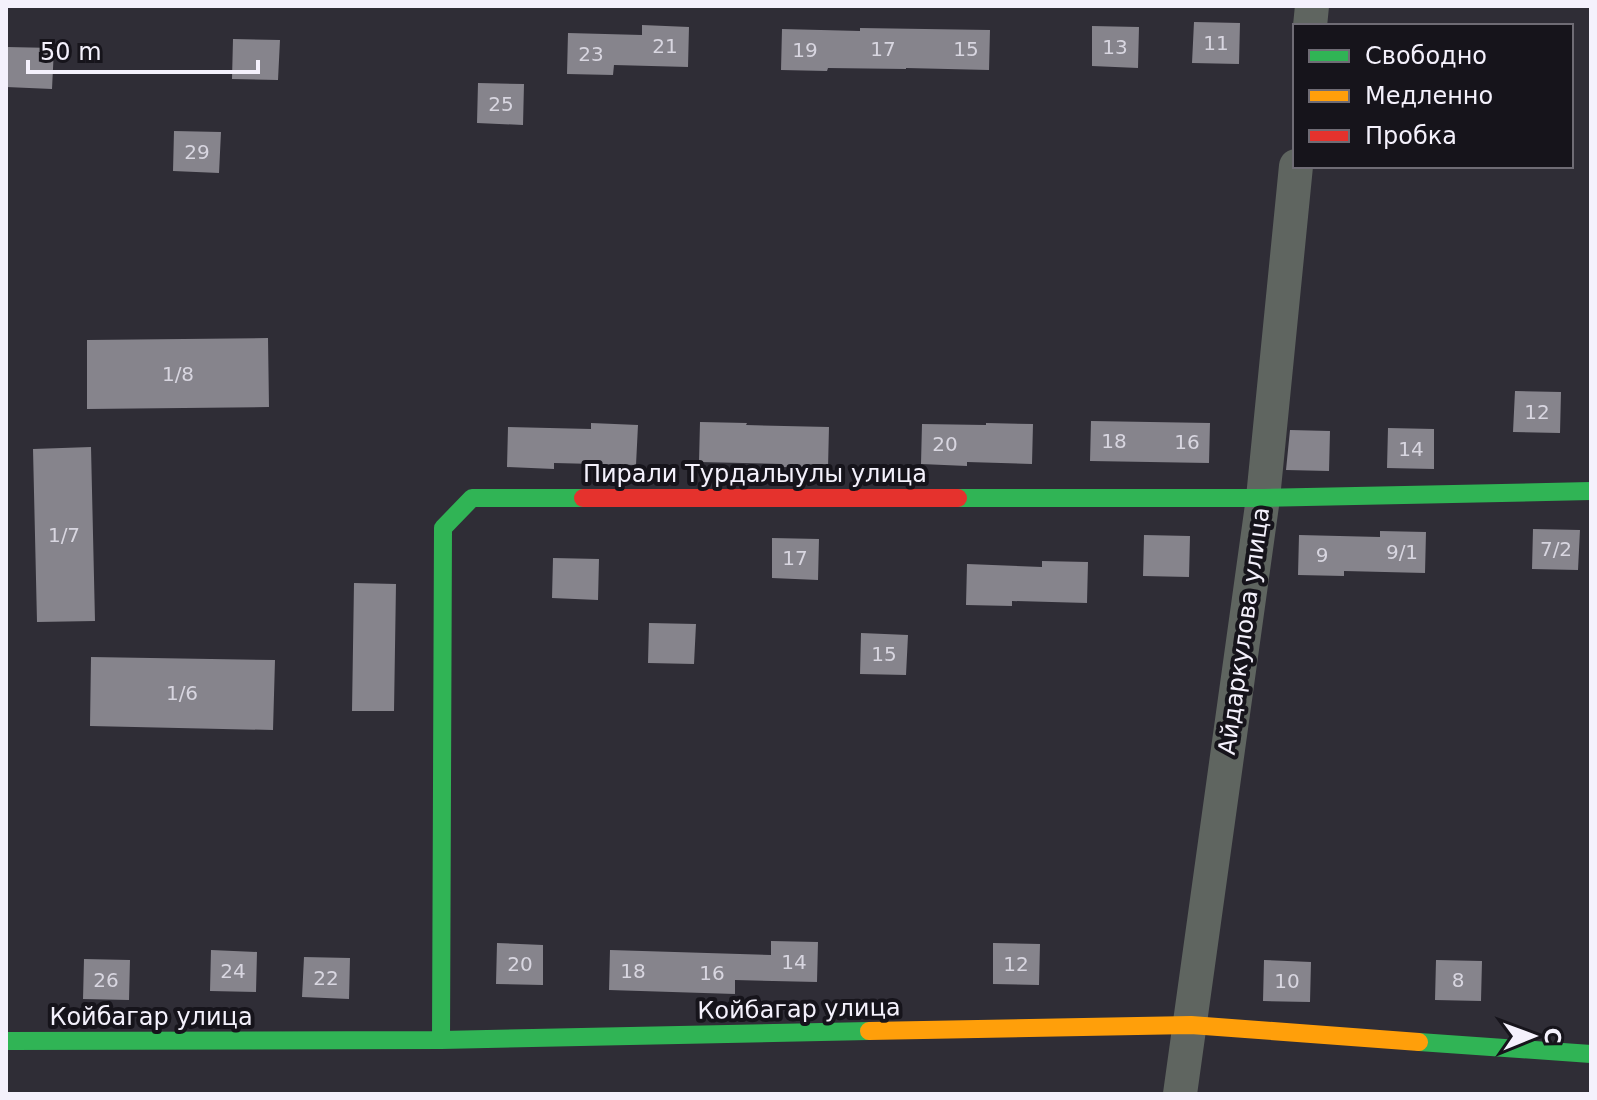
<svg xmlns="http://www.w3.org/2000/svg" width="1597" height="1100" font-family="'DejaVu Sans',sans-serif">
<rect width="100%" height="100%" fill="#2f2d36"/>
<!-- building -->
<path fill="#86848c" d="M1194,22l46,1 -1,41 -47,-1z
M642,25l47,2 -1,40 -74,-2 -1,10 -46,-1 1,-41 74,2z
M1092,26l47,1 -1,41 -46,-2z
M860,28l130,2 -1,40 -83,-2v1l-78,-1 -1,3 -46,-1 1,-41 78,2z
M233,39l47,1 -2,40 -46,-1z
M7,47l47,1 -2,41 -46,-2z
M478,83l46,1 -1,41 -46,-2z
M174,131l47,1 -2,41 -46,-2z
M268,338l1,69 -182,2v-69z
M1515,391l46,1 -1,41 -47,-1z
M1091,421l119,2 -1,40 -119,-2z
M700,422l47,1 -1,2 83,2 -1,41 -47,-1 1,-3 -83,-2z
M591,423l47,2 -2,40 -82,-2v6l-47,-2 1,-40 83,2z
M986,423l47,1 -1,40 -65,-2v4l-46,-2 1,-40 64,1z
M1388,428l46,1v40l-47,-1z
M1290,430l40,1 -1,40 -43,-1z
M91,447l4,174 -58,1 -4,-173z
M1533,529l47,1 -2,40 -46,-1z
M1380,531l46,1 -1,41 -81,-2v5l-46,-1 1,-40 81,2z
M1144,535l46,1 -1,41 -46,-1z
M772,538l47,1 -1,41 -46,-2z
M553,558l46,1 -1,41 -46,-2z
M1042,561l46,1 -1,41 -75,-2v5l-46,-1 1,-41 75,3z
M354,583l42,1 -2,127h-42z
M649,623l47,1 -2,40 -46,-1z
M861,633l47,2 -2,40 -46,-1z
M91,657l184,3 -2,70 -183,-4z
M771,941l47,1 -1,40 -82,-2v14l-126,-4 1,-40 161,5z
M497,943l46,2v40l-47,-1z
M993,943l47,1 -1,41 -46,-1z
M211,950l46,2 -1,40 -46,-1z
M304,957l46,1 -1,41 -47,-2z
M84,959l46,1 -1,40 -46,-1z
M1264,960l47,2 -1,40 -47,-1z
M1436,960l46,1 -1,40 -46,-1z"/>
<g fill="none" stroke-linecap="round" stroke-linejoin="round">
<!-- street -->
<path stroke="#5f6560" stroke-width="34" d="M1310,26l2,-20
M1180,1094l83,-596 33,-332"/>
<!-- fast -->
<path stroke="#30b455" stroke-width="18" d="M958,498h305l328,-7
M441,1040l2,-512 29,-30h111
M6,1041l435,-1 428,-9
M1419,1042l172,12"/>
<!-- slow -->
<path stroke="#ff9f0a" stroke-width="18" d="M869,1031l322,-6 228,17"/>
<!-- jam -->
<path stroke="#e5322d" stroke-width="18" d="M583,498h375"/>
</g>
<g text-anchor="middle" stroke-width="8" stroke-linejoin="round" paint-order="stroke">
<!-- number labels -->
<g font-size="20" fill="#d8d6e0">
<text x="1216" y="50">11</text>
<text x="665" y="53">21</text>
<text x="1115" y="54">13</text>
<text x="883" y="56">17</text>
<text x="966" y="56">15</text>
<text x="805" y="57">19</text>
<text x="591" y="61">23</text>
<text x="501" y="111">25</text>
<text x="197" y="159">29</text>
<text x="178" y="381">1/8</text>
<text x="1537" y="419">12</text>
<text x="1114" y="448">18</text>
<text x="1187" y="449">16</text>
<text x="945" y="451">20</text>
<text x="1411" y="456">14</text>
<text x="64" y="542">1/7</text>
<text x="1556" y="556">7/2</text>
<text x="1402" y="559">9/1</text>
<text x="1322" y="562">9</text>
<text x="795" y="565">17</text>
<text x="884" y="661">15</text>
<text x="182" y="700">1/6</text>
<text x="794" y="969">14</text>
<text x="520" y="971">20</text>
<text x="1016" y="971">12</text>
<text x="233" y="978">24</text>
<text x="633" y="978">18</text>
<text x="712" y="980">16</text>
<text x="326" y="985">22</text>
<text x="106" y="987">26</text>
<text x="1458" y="987">8</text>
<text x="1287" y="988">10</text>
</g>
<!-- street labels -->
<g font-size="24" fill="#f4f1fc" stroke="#16141b">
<text x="755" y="482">Пирали Турдалыулы улица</text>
<text transform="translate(1244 631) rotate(-82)" y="8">Айдаркулова улица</text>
<text transform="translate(799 1009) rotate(-1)" y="8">Койбагар улица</text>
<text x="151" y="1025">Койбагар улица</text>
</g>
</g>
<!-- border -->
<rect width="1597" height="1100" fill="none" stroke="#f4f1fc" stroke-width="16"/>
<!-- legend -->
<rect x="1293" y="24" width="280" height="144" fill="#16141b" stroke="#6f6c75" stroke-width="2"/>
<rect x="1309" y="50" width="40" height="12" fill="#30b455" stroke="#6f6c75" stroke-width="2"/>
<text x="1365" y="64" font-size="24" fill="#f4f1fc">Свободно</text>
<rect x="1309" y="90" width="40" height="12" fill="#ff9f0a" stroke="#6f6c75" stroke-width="2"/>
<text x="1365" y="104" font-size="24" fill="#f4f1fc">Медленно</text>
<rect x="1309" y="130" width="40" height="12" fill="#e5322d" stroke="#6f6c75" stroke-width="2"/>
<text x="1365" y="144" font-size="24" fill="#f4f1fc">Пробка</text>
<!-- north arrow -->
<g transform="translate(1533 1036) rotate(89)" stroke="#16141b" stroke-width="6" paint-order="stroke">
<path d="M0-6L14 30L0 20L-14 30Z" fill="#f4f1fc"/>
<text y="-12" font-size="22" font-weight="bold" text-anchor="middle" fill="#f4f1fc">С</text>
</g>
<!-- scale -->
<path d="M28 60v12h230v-12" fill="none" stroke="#f4f1fc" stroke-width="4"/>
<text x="40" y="60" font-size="24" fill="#f4f1fc" stroke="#16141b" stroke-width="6" paint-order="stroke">50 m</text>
</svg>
